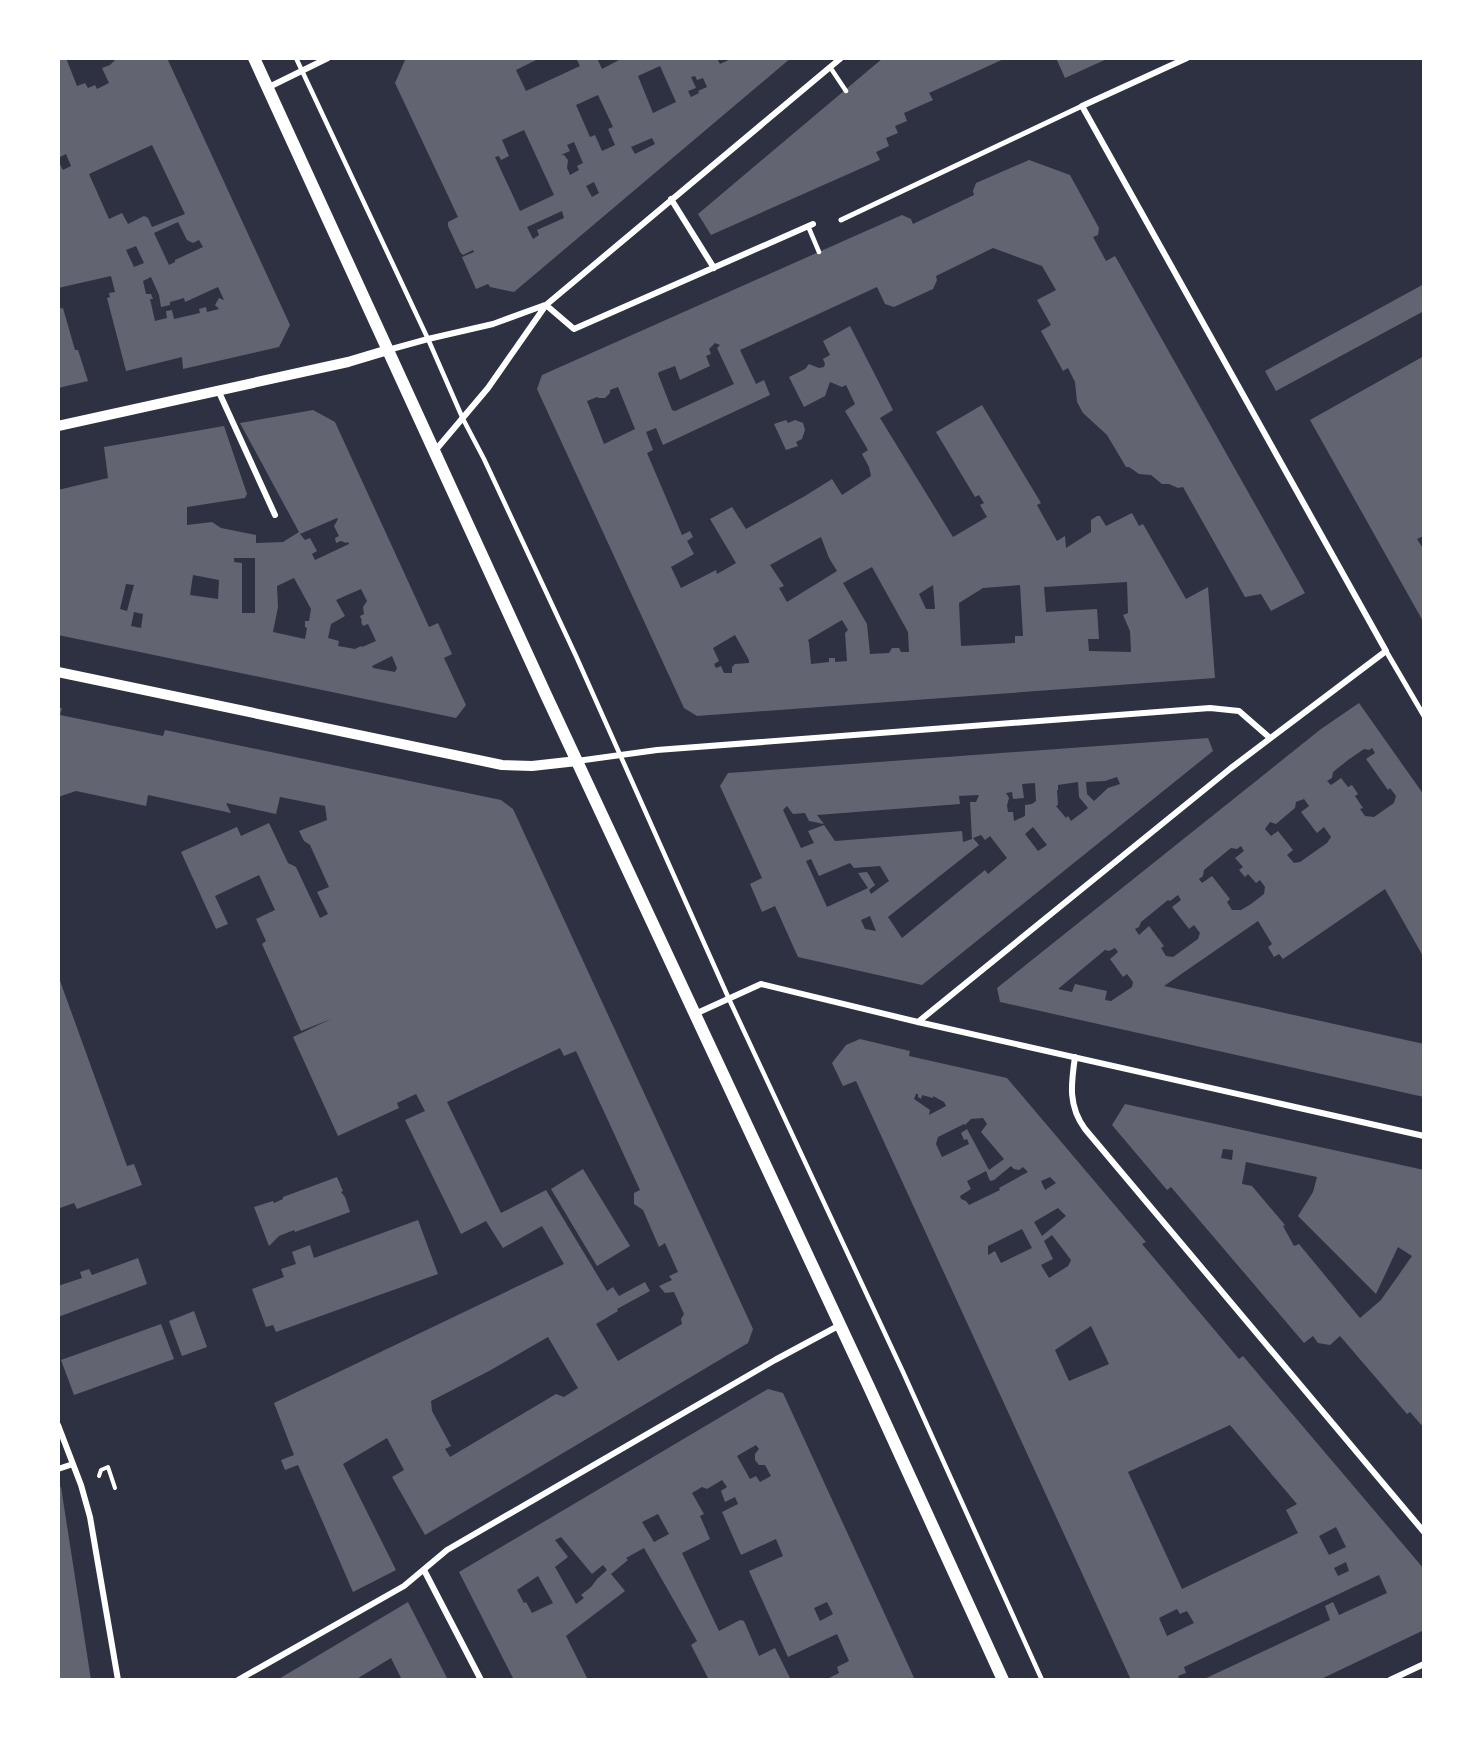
<svg xmlns="http://www.w3.org/2000/svg" width="1482" height="1738" font-family="Karla,sans-serif">
<rect width="100%" height="100%" fill="#2d3142"/>
<!-- building -->
<path fill="#626471" fill-rule="evenodd" d="M58,58h8l11,28 8,-3 3,5 7,-3 2,4 12,-6 -7,-15 8,-3 7,-7h50l123,267 -11,22 -96,22 -1,-12 -56,14 -19,-73 3,-1 -1,-4 6,-1 -4,-16 -53,12v-127l5,9 8,-4 -5,-12 -8,4zM152,145l33,69 -33,13 -4,-9 -4,-2 -16,8 -6,-11 -13,6 -20,-45zM178,222l9,18 6,3 6,-3 4,7 -28,13v2l-6,3 -15,-32zM136,246l8,17 -10,4 -8,-17zM151,277l8,18 2,12 9,-2v-3l14,-4 1,4 33,-15 6,13 -5,-2 -4,7 4,4 -12,3 -1,-5 -7,2 1,4 -26,6 -2,-9 -6,1 1,7 -12,3 -5,-22h3l-2,-5h-5l-3,-13z
M407,58h133l-24,12 10,21 54,-25 -4,-8h21l5,11 17,-9 -1,-2h99l3,6 13,-6h58l-277,234 -24,-5 -2,-3 -12,5 -14,-32 12,-5 -1,-2 -10,5 -3,-3 -12,-26v-4l10,-5 -63,-134 10,-23zM660,66l16,36 -23,11 -15,-37zM695,76l2,4 6,-2 4,9 -9,4 1,2 -8,4 -3,-6 8,-3 -5,-11zM598,95l15,32 -5,2 7,16 -13,6 -7,-16 -5,2 -14,-32zM524,130l30,65 -34,16 -25,-54 4,-1 2,4 8,-4 -7,-16zM652,138l3,6 -20,10 -4,-7zM574,142l9,21 -6,3 2,4 -9,5 -3,-7 1,-8 -4,-5h-3l9,-4 -3,-6zM594,182l5,11 -7,4 -6,-11zM562,211l2,7 -27,12 2,5 -6,4 -6,-12z
M883,58h123l-77,35 4,7 -29,13 3,8 -12,5 3,7 -12,5 3,8 -13,6 4,8 -169,75 -13,-21z
M1056,58h53l-44,20z
M1029,160l41,15 29,53 -1,7 -5,2 13,24 9,-5 190,337 -34,18 -10,-17 -16,3 -62,-110 -5,1 -9,-4h-7l-11,-9 -12,-1 -10,-7h-3l-19,-32 -24,-22 -6,-11 -2,-20 -7,-14 -5,3 -22,-40 10,-6 -14,-25 19,-10 -14,-24 -49,-18 -57,28 1,4 -4,9 -39,18 -9,-3 -8,-17 -137,63 16,34 8,-4 6,15 -107,50 -7,-17 -10,4 7,18 -6,3 35,82 8,-4 3,6 -6,4 7,13 -23,13 10,21 35,-18 1,4 19,-11 -26,-44 22,-12 14,22 59,-33 27,-17 10,16 29,-19 -2,-9 -7,-13 6,-4 -23,-39 10,-7 -9,-19 -4,2 -12,-5 -5,14 -21,11 -15,-30 16,-8 4,-5 10,4 5,-1 1,-3 -2,-5 7,-4 -7,-14 27,-15 43,84 -13,8 73,119 34,-20 -7,-12 4,-2 -5,-8 -4,2 -39,-65 46,-27 59,98 -4,2 20,36 8,-5 1,12 25,-16v-12l6,-4h3l6,10 26,-13 7,13 4,-2 43,75 22,-12 7,91 -518,38 -13,-8 -147,-319 5,-14 360,-160 9,4 2,5 61,-29 -1,-4 3,-8zM715,343l5,2 -3,3 17,36 -59,27 -3,-1 -14,-36 1,-2 16,-6 5,14 30,-14 -4,-10 5,-2 -2,-5zM618,387l17,42 -31,15 -17,-43 10,-4 2,1h6l5,-5v-3zM821,537l8,21 8,13 -50,31 -8,-14 5,-2 -14,-21zM872,567l36,65 1,20h-8l-2,-4h-7l-3,5 -19,1 -3,-30 -24,-41zM1127,582l1,31 -5,2 7,16 1,21 -42,-1 -1,-12h11l-2,-30 -51,3 -2,-25zM933,585l2,24h-9l-7,-15zM1020,585l3,51h-8v7l-54,3 -2,-43 24,-15zM842,620l6,10 -3,3 2,28 -12,1v-4h-6v4l-18,2 -2,-21 -1,-3zM735,635l14,25v3l-14,1 -3,3v6h-8l-3,-7 -5,2 -2,-4 5,-3 -6,-13z
M1424,284v27l-148,80 -11,-20z
M63,308l12,42h3l10,31 -30,7v-79z
M1424,356v180l-7,3 7,11v73l-114,-203z
M313,410l22,12 94,205 9,-4 14,31 -8,4 22,47 -10,13 -398,-83v-145l50,-12 -4,-31 120,-21 23,68 -2,4 -58,9v18l25,-3 9,6 35,7v8l27,-1 16,-10 -59,-109zM337,518l1,1 -4,7 5,10 -4,2 1,5 5,-2 5,2 2,-1 1,2 -34,16 -3,-6 5,-3 -7,-13 -5,2 -5,-6zM234,558h21v55h-13v-50l-8,-1zM193,575l26,5 -1,19 -28,-4zM294,578l17,31 -2,12h-4v6l2,1 -2,11 -32,-7 5,-25 -1,-21zM126,584l8,1 -7,26 -7,-2zM361,589l6,12 -4,6 1,7 -4,2 2,5 -1,1 2,4 5,-2 8,17 -14,6 -1,-1 -6,3 -17,-3 1,-5 -11,-3 3,-14 14,-8 -9,-16zM134,612l9,2 -2,14 -10,-2zM392,656l5,12 -2,4 -22,-4 -1,-2z
M786,420l2,3 7,-3 8,3 2,7 -3,9 -6,3 2,4 -12,4 -12,-26z
M1359,703l65,92v163l-39,-69 -102,70 -4,-5 -5,3 -6,-10 4,-3 -14,-23 -94,65 260,58v53l-424,-95 -3,-14 324,-259zM1372,748l3,5 -9,6 22,31 2,-2 6,8 -2,7 -20,14 -9,-1 -5,-7 3,-1 -8,-12 3,-2 -6,-9 -4,2 -7,-9 -10,7 -4,-4 5,-3 1,-6 15,-12 16,-11 5,1zM1304,799l5,7 -8,6 16,21 7,-6 7,10 -4,6 -27,19 -6,1 -7,-8 6,-5 -15,-19 -7,5 -6,-7 5,-7 6,2 19,-16 1,-6zM1241,846l3,5 -9,7 8,9 -4,3 6,7 3,-3 8,9 4,-3 5,7 -1,7 -13,10 -10,6h-9l-5,-8 3,-3 -18,-23 -10,7 -3,-4 4,-3 1,-6 27,-22 6,1zM1178,895l3,5 -9,7 17,22 5,-4 6,8 -2,6 -25,18 -7,-1 -5,-8 3,-2 -15,-20 -10,9 -4,-6 4,-2 2,-5 27,-22 2,1zM1115,948l3,4 -8,7 13,18 4,-3 6,8 -1,5 -21,14 -6,-1 2,-9 -32,-7 -3,8 -14,-3 47,-39 4,1z
M58,708h4l-2,7 103,21 2,-6 336,70 12,9 240,520 -5,14 -323,192 -33,-58 12,-7 -17,-32 -44,26 53,106 -43,22 -55,-127 -13,5 -4,-10 13,-5 -20,-52 290,-139 -22,-38 -39,22 -17,-27 -25,13 -56,-114 20,-9 -9,-17 -19,9 2,5 -61,28 -45,-99 38,-18 -30,12 -39,-87 4,-3 -10,-22 19,-9 -16,-35 -44,21 13,28 -12,5 -35,-77 56,-25 4,9 28,-13 19,40 8,4 24,51 8,-4 -11,-22 12,-5 -19,-42 -6,-4 -5,-10 28,-11 -2,-14 -45,-9 -4,17 -50,-11 5,10 -83,-18 -2,11 -70,-15 -18,6zM560,1048l4,8 12,-5 64,139 -6,3v11l9,6 16,37 6,-4 13,29 -9,4 3,4 -13,6 6,7 9,-1 10,22 -3,5 1,5 -64,37 -22,-37 22,-13 -1,-2 33,-18 -5,-9 -26,14 -6,-9 -6,4 -61,-101 -45,23 -54,-111zM548,1337l30,51 -14,9 -8,-3 -106,63 -5,-8 6,-3 -19,-35 -1,-10 58,-30z
M1208,738l5,13 -291,234 -124,-28 -23,-51 -13,6 -12,-28 12,-6 -42,-92 8,-13zM1117,777l3,7 -12,4 -14,13 -7,-7 -1,-12 19,-1zM1078,782l1,15 9,11 -17,13 -3,-5 -2,2 -10,-12 2,-1 -1,-15h1v-5zM1035,783l1,18 -4,3 -7,1v11l-11,5 -1,-9h-5l-1,-7 2,-7 -3,-5 6,-1 1,7 11,-1 -2,-14zM979,795l-3,7h-6l2,37 -9,3 -1,-11 -127,10 -11,-16 -16,6 6,12 -13,5 -18,-38 4,-4 6,8 12,-1 4,8 15,3 -7,-9 143,-11 -1,-8zM1033,827l14,18 -9,6 -13,-17zM981,835l4,5 5,-4 17,22 -19,16 -3,-4 -83,68 -14,-21 91,-72 -6,-7zM811,859l8,17 31,-13 4,5 26,-2 9,15 -18,13 -2,-4 6,-5 -8,-13 -9,1 10,15 -41,19 -21,-46zM870,916l6,15 -11,-2 -4,-9z
M59,978l68,188 7,-2 8,21 -65,24 -3,-6 -14,5 -2,-4z
M860,1039l50,12 -1,5 98,22 139,164 -4,2 97,115 4,-3 181,213v61l-105,50h-117l128,-60 -5,-14 8,-4 6,13 48,-22 -8,-18 -195,92 2,6 -8,3 2,4h-49l-275,-599 -13,5 -11,-23 14,-18zM916,1094h2v3l3,2 1,-4 11,3v-2l11,6 2,4 -17,9 1,-5 -16,-11zM983,1118l4,6 -6,8 23,27 -15,11 -22,-41 -6,4 3,7 3,-1 2,5 -27,13 -6,-13 2,-7 26,-13 1,1 6,-6zM1011,1166l3,3 5,1 4,-3 5,5 -29,16 1,2 -31,15 -3,-4 -5,-2 -1,-3 11,-7 -4,-8 19,-10 4,10 4,-1zM1050,1177l6,6 -11,7 -4,-9zM1058,1208l8,8 -24,20 -8,-14zM1022,1229l10,19 -31,15 -6,-12 -7,4v-9zM1052,1235l19,25 -3,6 -19,12 -8,-13 12,-6 -9,-18zM1091,1326l18,38 -40,17 -14,-31zM1230,1425l67,79 -11,6 12,23 -116,56 -54,-117zM1336,1527l10,20 -17,8 -10,-19zM1346,1562l3,9 -11,5 -4,-8zM1177,1609l3,5 7,-3 7,12 -27,13 -8,-18z
M1125,1104l299,66v156l-2,3 2,2v97l-14,-16 -3,2 -67,-78 -10,9 -12,-2 -5,-7 -9,7 -133,-156 -4,3 -55,-65zM1223,1149l10,1 -1,10 -11,-2zM1246,1162l71,15 -4,15 -15,24 78,78 22,-47 14,9 -31,44 -21,18 -61,-74 -5,2 -11,-20 2,-1 -33,-39 -10,-2z
M583,1169l47,77 -33,20 -46,-77z
M337,1177l6,14 -2,1 4,5 5,15 -55,20 -1,-2 -15,6 -10,10 -15,-39 19,-6 1,2 9,-4v-2z
M418,1220l20,54 -162,58 -3,-7 -7,2 -14,-38 32,-12 -3,-8 15,-5 -4,-12 18,-7 4,13z
M138,1258l9,26 -89,33v-31l24,-8 -2,-6 9,-3 3,6z
M194,1311l13,36 -25,9 -13,-35z
M161,1324l13,35 -100,36 -13,-35z
M768,1389l15,4 132,287h-90l14,-7 -2,-6 12,-6 -12,-27 -49,23 -39,-86 34,-15 -7,-17 -35,16 -19,-43 16,-8 -3,-7 -10,5 -4,-11 6,-4 -5,-7 -15,9 -5,-2 -10,6 12,21 -4,2 10,23 -28,14 37,78 21,-11 4,1 15,35 16,-8 16,32h-82l-18,-35 6,-4 -53,-93 -18,10 2,2 -17,14 14,17 -59,45 22,44h-74l-55,-108zM756,1445l3,4 -4,5v6l4,5h6l6,11 -11,6 -4,-6 -6,3 -13,-23zM658,1514l11,20 -15,8 -12,-20zM561,1537l31,37 11,-9 4,5 -10,9 -6,8 -10,8 3,3 -8,6 -21,-37 13,-10 -13,-17zM538,1576l15,27 -21,10 -6,-11 -2,1 -7,-13zM827,1602l6,12 -13,7 -6,-13z
M58,1487h3l30,193h-33z
M408,1602l40,78h-46l-11,-22 -36,22h-78z"/>
<g fill="none" stroke-linecap="round" stroke-linejoin="round">
<!-- path -->
<path stroke="#fff" stroke-width="4" d="M99,1476l2,-6 7,-3 7,21"/>
<!-- service -->
<path stroke="#fff" stroke-width="4.5" d="M296,58l132,281 35,80 21,40 92,197 153,343 174,373 139,308
M830,67l16,24
M808,226l11,26"/>
<!-- pedestrian -->
<path stroke="#fff" stroke-width="5" d="M841,220l241,-114
M1386,651l38,65"/>
<!-- minor -->
<path stroke="#fff" stroke-width="6" d="M267,88l61,-30
M671,199l43,69
M546,305l28,24 239,-105
M388,350l40,-11 65,-15 52,-19
M218,390l57,125
M434,452l54,-64 58,-83 295,-247
M577,761l80,-11 553,-42 29,3 31,27
M695,1014l66,-30 157,38 506,114
M918,1022l313,-254 155,-117 -304,-545 105,-48
M1075,1057c-4,27 -7,49 10,72l339,403
M58,1425l23,60 9,32 28,163
M58,1469l15,-5
M424,1570l57,110
M238,1680l166,-94 43,-36 328,-190 65,-35
M1390,1680l34,-16"/>
<!-- tertiary -->
<path stroke="#fff" stroke-width="10" d="M58,426l290,-64 40,-12
M58,672l444,93 30,1 45,-5"/>
<!-- secondary -->
<path stroke="#fff" stroke-width="12" d="M254,58l292,637 323,692 134,293"/>
</g>
<!-- border -->
<rect width="1482" height="1738" fill="none" stroke="#ffffff" stroke-width="120"/>
</svg>
